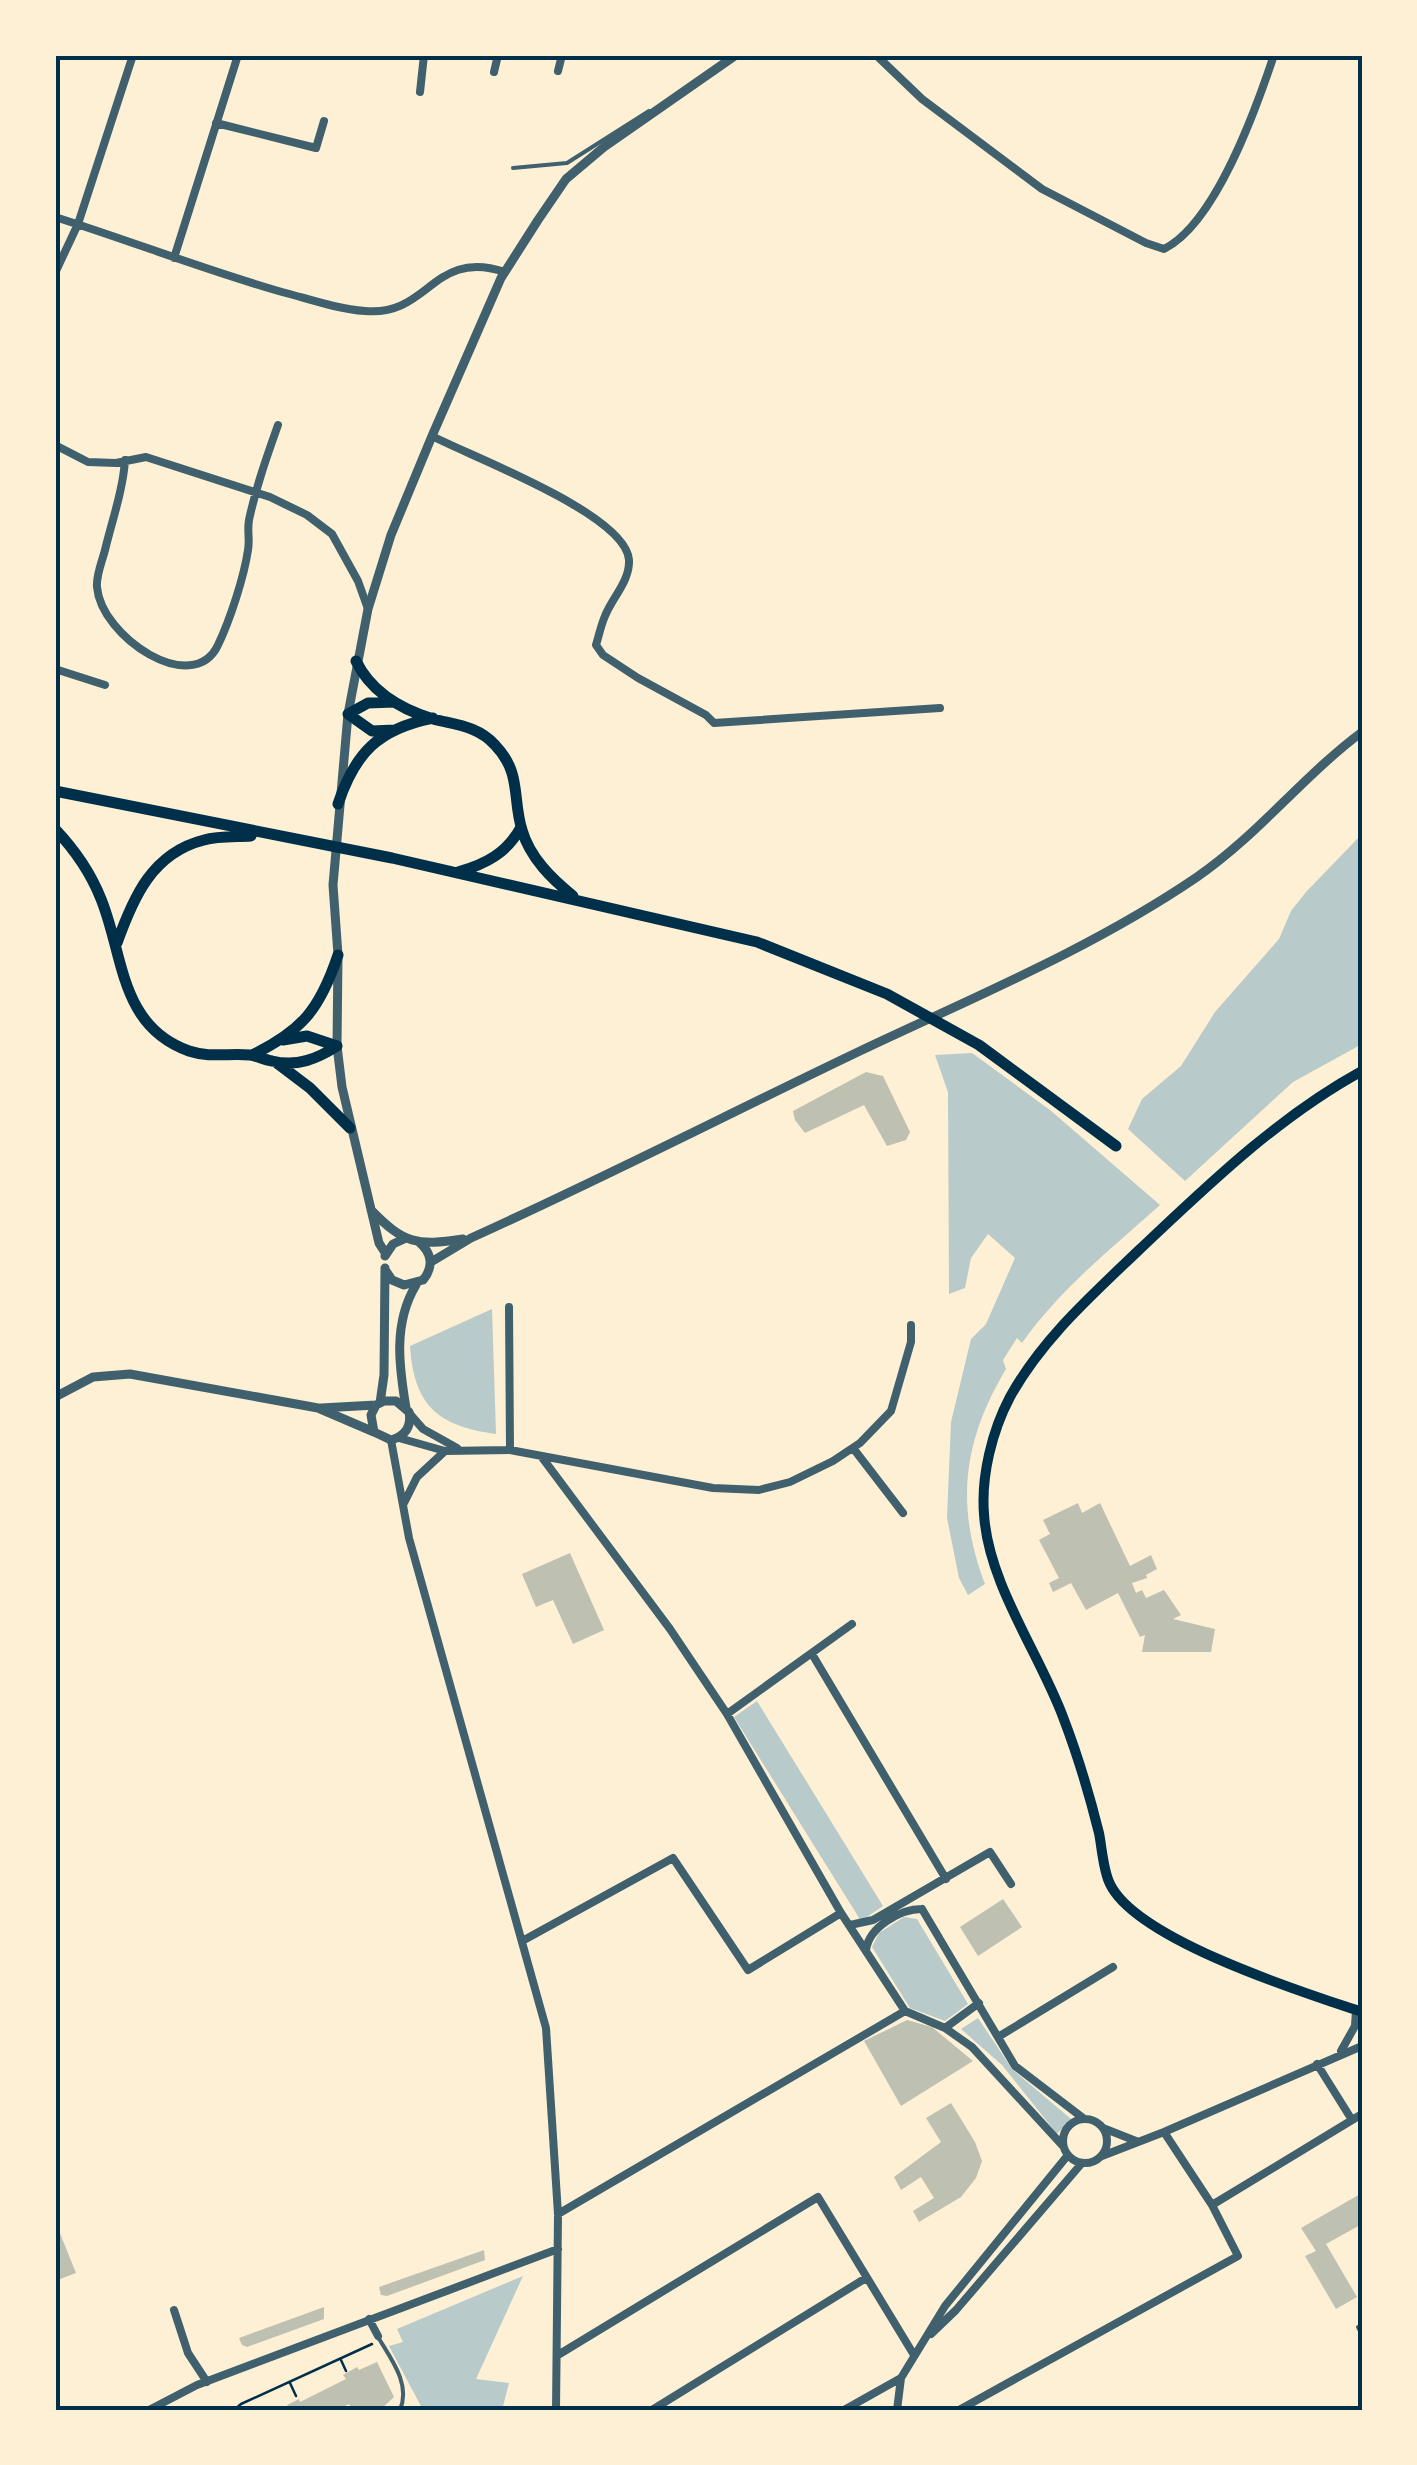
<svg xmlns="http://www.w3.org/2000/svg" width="1417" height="2465" font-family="'Crimson Pro',serif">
<rect width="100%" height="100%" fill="#fdf0d5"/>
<!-- green -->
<path fill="#b9caca" d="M1362,834v210l-69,38 -108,99 -57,-52 14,-30 39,-33 34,-54 64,-73 12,-28 15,-19z
M972,1053l78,57 110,95c-49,44 -100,84 -138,138l-5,-5 -14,22 3,9c-43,72 -51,136 -21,215l-17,11 -9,-17 -12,-60 4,-96 20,-83 15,-15 29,-66 -27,-24 -17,24 -6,30 -16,6 -1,-202 -13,-37z
M492,1309l4,125c-58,-8 -82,-28 -86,-88z
M757,1701l126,205 -22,15 -127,-204z
M904,1917l13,2 51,85 -23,17 -35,-13 -38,-61 7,-14z
M978,2018l34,51 59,50 -14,15 -55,-69 -41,-36z
M523,2276l-47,103 33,4 -7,27h-79l-34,-64 14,-4 -6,-13z"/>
<!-- building -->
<path fill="#bec0b2" d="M866,1072l17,4 27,56 -4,8 -19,6 -23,-41 -59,28 -10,-13 -2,-9z
M1078,1503l4,10 18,-10 30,63 21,-11 6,14 -11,6 1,3 -15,5 4,10 6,-3 4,8 18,-8 17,25 -8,4 42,10 -4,23h-69l3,-17 -5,2 -22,-44 -32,17 -15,-27 -18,9 -4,-9 10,-5 -20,-38 11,-6 -7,-14z
M570,1553l34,77 -31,14 -20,-44 -17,7 -14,-33z
M1003,1899l19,28 -44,29 -18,-29z
M907,2020l25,7 41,34 -72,45 -37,-65z
M951,2103l24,39 7,19 -6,17 -15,19 -42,25 -6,-11 21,-13 -13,-21 -20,13 -7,-13 47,-35 -15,-24z
M1362,2193v31l-36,20 31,53 -21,12 -31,-53 11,-5 -15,-23z
M55,2221l21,52 -21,8z
M484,2250l1,10 -98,36 -6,-1 -2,-8z
M324,2307v12l-77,28 -5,-2 -3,-7z
M377,2362l17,35 -14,13h-27l-4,-6 -12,6h-46l-4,-5 12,-6 1,3 46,-23 -3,-4 14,-8 2,3z"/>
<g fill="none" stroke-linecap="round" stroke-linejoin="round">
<!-- path -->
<path stroke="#003049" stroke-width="2.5" d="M341,2360l5,11
M290,2383l6,13
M234,2410l7,-6 131,-60"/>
<!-- service -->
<path stroke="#3f606c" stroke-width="4" d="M513,168l54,-5 82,-52
M1358,2327l4,8
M378,2337c13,22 33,47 22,73"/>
<!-- minor -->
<path stroke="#3f606c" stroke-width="8" d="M876,55l46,44 120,90 104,54 18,6c52,-26 92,-140 110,-194
M558,71l4,-16
M494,72l4,-17
M420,92l4,-37
M216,123l100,25 8,-27
M55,217c76,24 150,53 227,75 27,7 55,17 83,19 65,6 67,-63 140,-39
M174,258l64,-203
M55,273l23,-49 55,-169
M432,436c40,21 194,78 197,124 1,21 -17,38 -24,56 -4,9 -6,19 -9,29l7,10 35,23 68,37 8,8 226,-15
M55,445l33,17 28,1 30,-6 124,40 37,18 25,19 26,47 10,28
M125,460c-2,30 -13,61 -20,90 -3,12 -9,25 -8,37 4,50 96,111 121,58 12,-25 26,-68 30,-95 2,-10 -1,-20 1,-30 7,-33 18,-64 29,-95
M55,669l50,16
M509,1307l1,143
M409,1413l14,16 34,19
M399,1438l46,13 65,-1 203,38 46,2 31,-8 43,-21 27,-18 31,-32 20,-69v-17
M391,1440l18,98 137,490 12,186 -2,196
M853,1448l50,65
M541,1456l129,173 57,85 114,199 64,98 40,17 27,19 91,99
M404,1503l13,-26 28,-26
M812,1654l134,225
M727,1714l125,-90
M922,1909l93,157 68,52
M850,1925l23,-5 117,-68 21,32
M524,1940l149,-82 75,112 93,-57
M866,1950c3,-23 34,-41 56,-41
M945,2028l34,-25
M998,2037l115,-70
M1341,2051l14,-25 1,-16
M1317,2064l35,56
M1063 2141a22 22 0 1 1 44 0a22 22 0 1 1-44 0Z
M1103,2128l33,13
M1102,2156l62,-24 198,-86
M1212,2205l150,-91
M558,2214l347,-203
M174,2310l14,43 19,29
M369,2319l9,17
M931,2334l25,-24 126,-147
M558,2355l260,-158 96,158
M149,2410l48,-25 361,-136
M652,2410l214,-132
M844,2410l57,-32
M897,2410l4,-32 44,-72 123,-151
M959,2410l279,-154 -26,-51 -48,-73"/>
<!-- tertiary -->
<path stroke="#3f606c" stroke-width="9" d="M371,1210c33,34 46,36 92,29
M386,1254l-7,-11 -37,-156 -5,-41 1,-91 -5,-70 15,-171 20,-105 23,-74 41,-99 69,-158 37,-58 28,-41 38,-32 132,-92
M385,1256l8,-12 11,-5
M431,1262l40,-24c131,-59 259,-125 389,-187 114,-54 233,-103 337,-174 61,-42 106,-101 165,-145
M386,1271l6,9 12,5 19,-5c11,-13 9,-27 -4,-38
M55,1397l38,-20 37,-3 188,34 56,24
M380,1403l4,-28 1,-107
M321,1408l55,-3 8,-4h12l13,11c3,15 -4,24 -18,28l-17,-8 -3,-17 5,-10
M406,1408c-7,-42 -13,-85 10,-123"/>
<!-- secondary -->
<path stroke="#003049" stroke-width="10" d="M1362,1071c-84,46 -153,113 -223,179 -48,46 -97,89 -129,147 -18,34 -29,79 -26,117 4,69 55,139 79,203 15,39 26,76 36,116 3,15 4,37 11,51 27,56 192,108 252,128"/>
<!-- trunk -->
<path stroke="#003049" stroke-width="11" d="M356,661c15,31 44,48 77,58 23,6 45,7 62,26 27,28 17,53 27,85 8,28 30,49 51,66
M394,702l-26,1 -20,11 24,17 23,-1
M55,791l337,67 365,84 130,52 92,51 137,101
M338,804c17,-51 40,-75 95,-86
M55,829c20,21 35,42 46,70 23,56 18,127 88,152 21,7 40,2 61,4 7,1 15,5 22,6 25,6 45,-2 65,-15
M458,872c28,-8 49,-19 63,-45
M117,943c16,-45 35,-90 87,-103 14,-4 32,-3 47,-4
M283,1040l24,-4 30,10
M252,1055c50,-24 68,-46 86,-100
M277,1063l33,25 40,40"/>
</g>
<!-- border -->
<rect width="1417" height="2465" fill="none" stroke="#fdf0d5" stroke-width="115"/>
<rect x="58" y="58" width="1302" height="2350" fill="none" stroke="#003049" stroke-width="4"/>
</svg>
